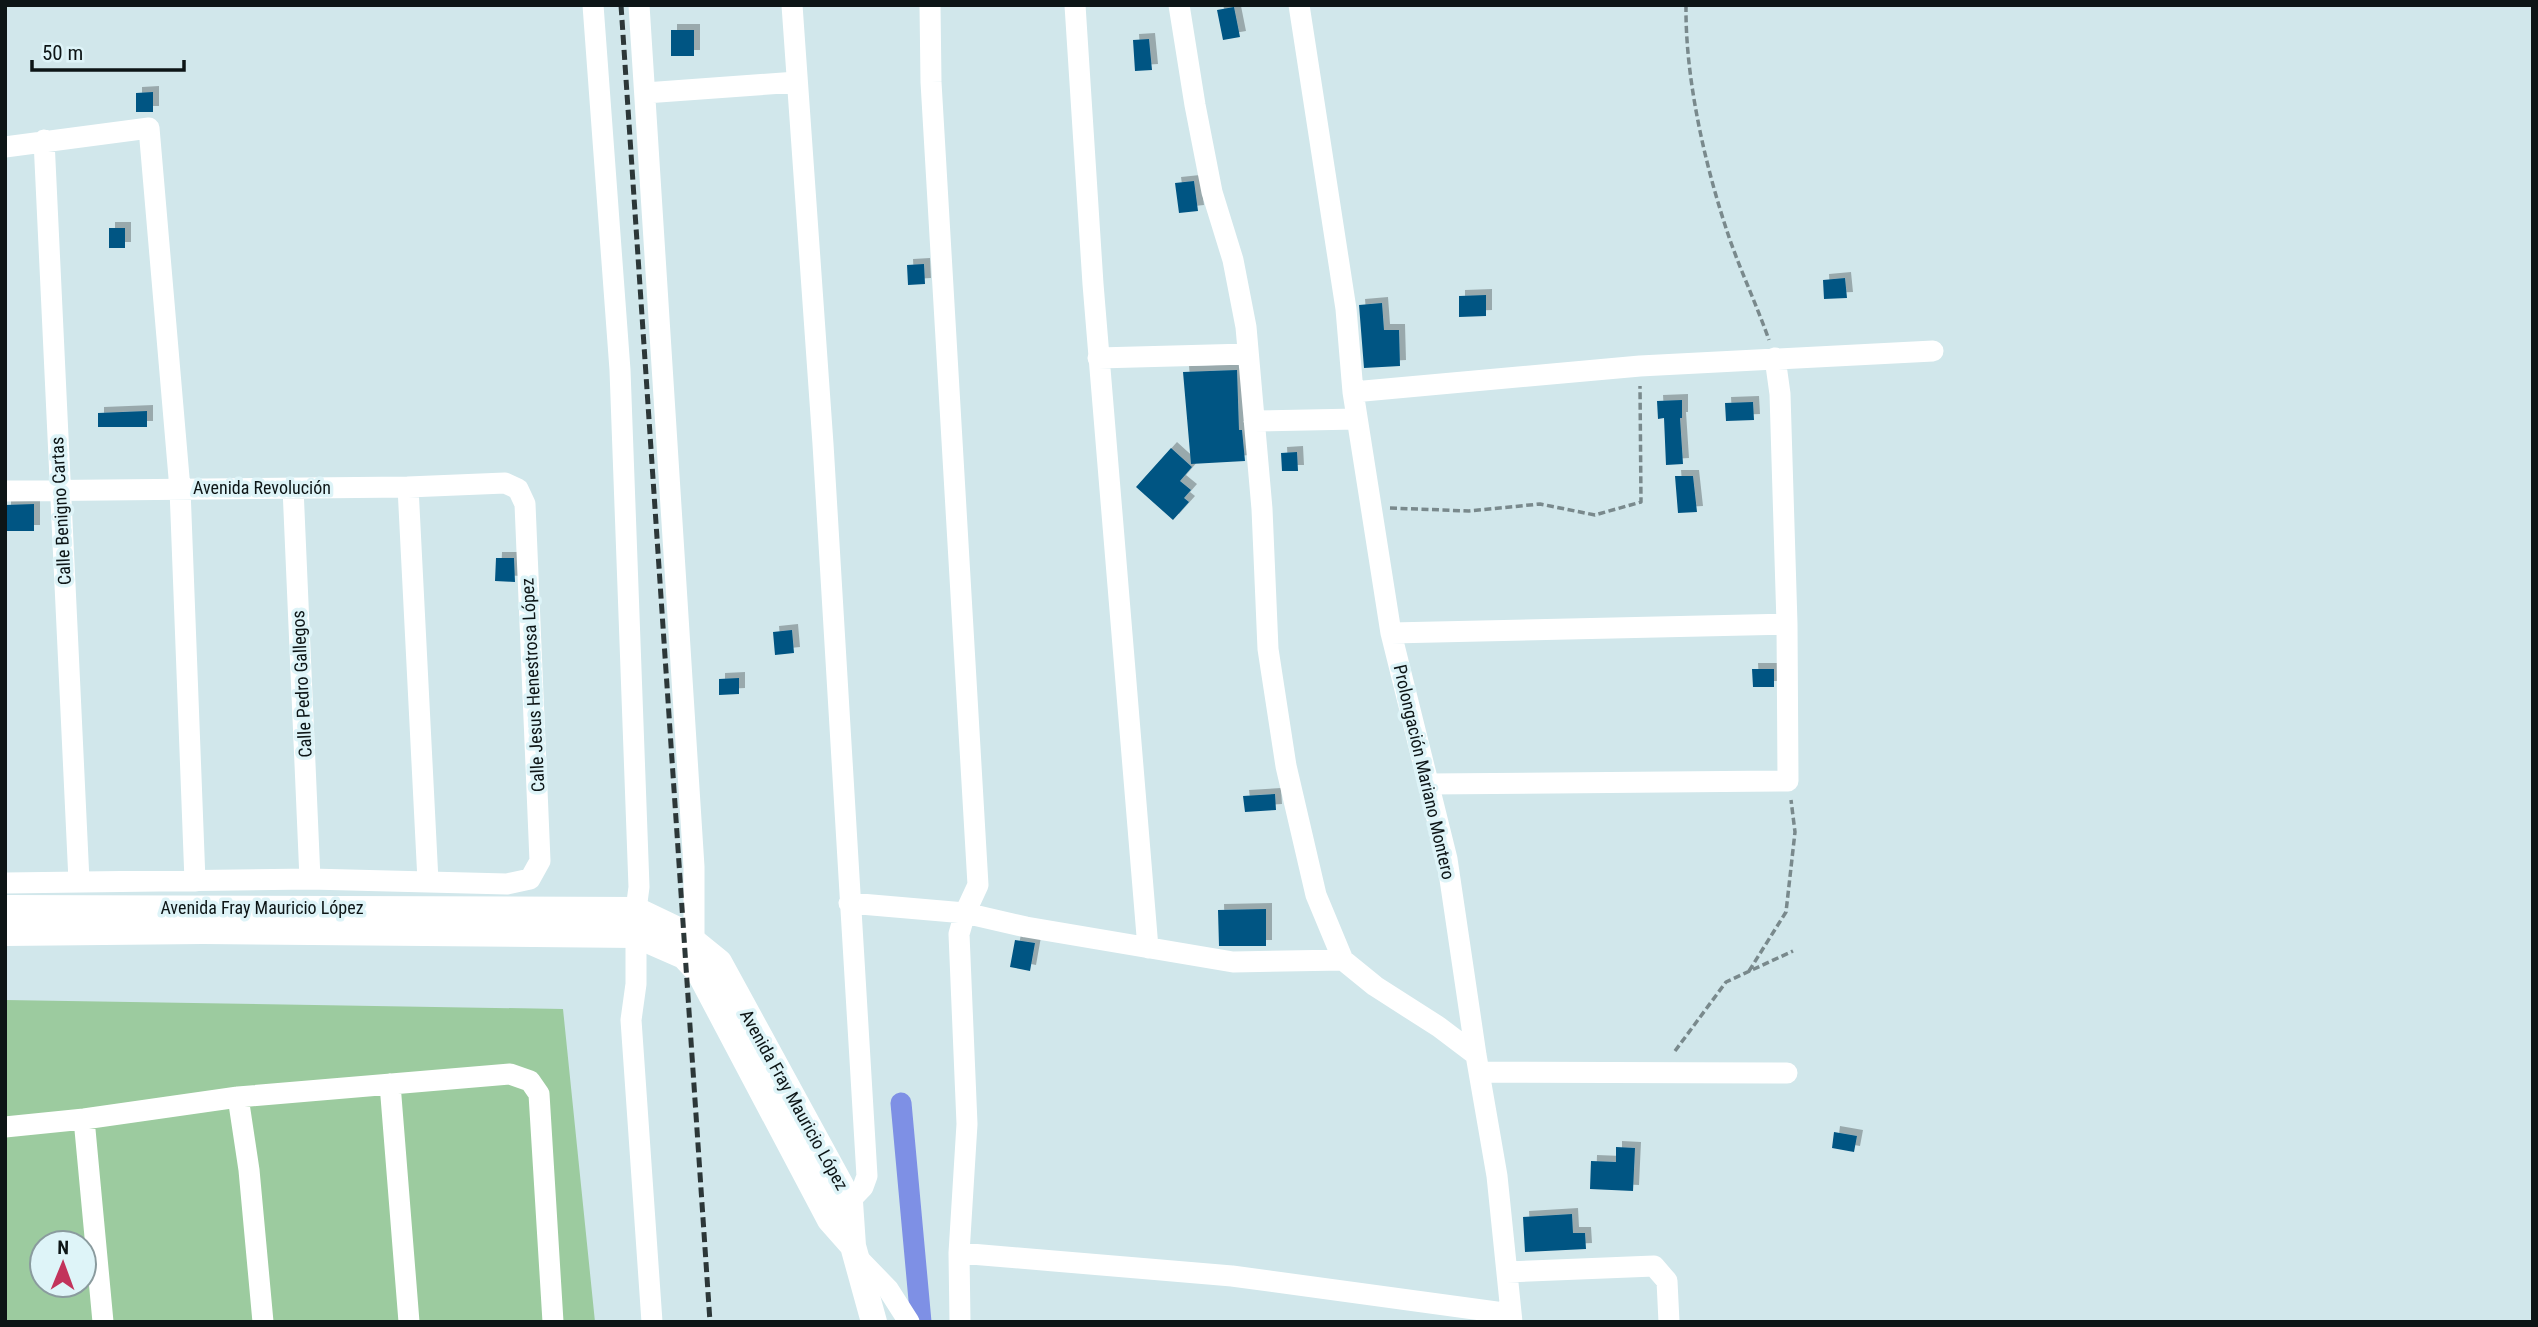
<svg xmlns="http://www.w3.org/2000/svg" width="2538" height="1327" font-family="'Roboto Condensed',sans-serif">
<defs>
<filter id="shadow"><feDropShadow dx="6" dy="-6" stdDeviation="0" flood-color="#0004"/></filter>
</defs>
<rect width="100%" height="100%" fill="#d1e7eb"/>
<!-- green -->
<path fill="#9ccb9f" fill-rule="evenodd" d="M5,1000l558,9 32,313h-590zM42,1243h42v42h-42z"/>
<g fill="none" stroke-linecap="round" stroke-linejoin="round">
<!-- canal -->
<path stroke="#7e90e5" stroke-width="21" d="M901,1103l20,219"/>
</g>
<!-- building -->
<path fill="#005583" filter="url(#shadow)" d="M1234,7l6,30 -17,3 -6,-30z
M671,30h23v26h-23z
M1149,39l3,31 -17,1 -2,-31z
M153,92v20h-17v-19z
M1194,181l4,30 -19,2 -4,-30z
M109,228h16v20h-16z
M924,264l1,20 -17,1 -1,-20z
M1845,278l2,20 -23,1 -1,-19z
M1486,295v21l-27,1v-21z
M1382,303l2,27h15l1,36 -36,2 -5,-63z
M1237,370l2,60h3l3,31 -54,3 -8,-92z
M1682,400v18h-2l3,46 -17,1 -2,-47 -6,1 -1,-18z
M1753,402l1,18 -28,1 -1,-18z
M147,411v16h-49v-14z
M1171,448l21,19 -12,14 11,9 -7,8 5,4 -16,18 -37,-33z
M1297,452l1,19h-16l-1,-18z
M1675,476h18l4,36 -19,1z
M34,504v27h-29v-26z
M496,558h18l1,24 -20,-1z
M792,630l2,23 -19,2 -2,-23z
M1752,669h22v18h-21z
M739,678v16l-20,1v-16z
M1275,794l1,16 -31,2 -2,-16z
M1266,909v37h-47l-1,-36z
M1015,940l20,3 -5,28 -20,-4z
M1834,1132l23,4 -3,16 -22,-4z
M1616,1147l19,1 -2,43 -43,-2 1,-28 25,1z
M1572,1214l1,19h12l1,16 -61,3 -2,-35z"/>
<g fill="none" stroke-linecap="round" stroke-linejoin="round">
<!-- path -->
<path stroke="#79898c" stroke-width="3.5" stroke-dasharray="7 3.5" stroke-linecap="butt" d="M1686,5c-1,75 20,165 44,235 12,34 27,66 39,100
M1390,508l79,3 71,-7 55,11 46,-13 -1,-116
M1749,971l37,-59 9,-80 -4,-32
M1675,1051l51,-69 67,-31"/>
<!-- minor -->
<path stroke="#fff" stroke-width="21" d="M593,5l27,365 19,517 -3,23
M639,5l55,862v86
M792,5l31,439 44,732 -4,11 -24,25
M930,5l1,77 47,803 -13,28 -6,21 8,190 -8,129 1,69
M1075,5l18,279 55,664
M1179,5l16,100 17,87 21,68 13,67 16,182 6,140 18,117 30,129 27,65 32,26 64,41 37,28
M1299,5l47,304 7,83 38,241 56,226 29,196 21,121 15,146
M645,93l152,-11
M44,140l35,741
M5,147l144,-19 31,361 15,392
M1098,358l150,-4
M1353,392l287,-26 293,-15
M1254,421l103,-2
M408,487l20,394
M293,488l17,391
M5,491l403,-4 97,-4 13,6 7,15 15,357 -10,18 -23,5 -197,-5 -305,4
M1391,633l396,-9
M1428,784l360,-3 -1,-157 -7,-230 -5,-36
M849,903l116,10 61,14 207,35 110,-2
M636,935v49l-5,36 21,302
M1480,1072l307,1
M390,1084l19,238
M84,1119l19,203
M5,1127l79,-8 154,-22
M959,1253l273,23 279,38
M856,1256l32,33 21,33
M1507,1272l147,-6 13,15 2,41
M263,1322l-14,-152 -11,-73 272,-23 20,7 9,13 14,228"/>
<!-- tertiary -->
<path stroke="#fff" stroke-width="26" d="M5,908l631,2 46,22 37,30 131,240 3,44 21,76
M5,933l198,-2 433,4 48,21 15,16 131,248 23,26"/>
<!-- rail -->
<path stroke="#2c3738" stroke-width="5" stroke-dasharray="10 5" stroke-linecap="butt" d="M621,5l89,1317"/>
</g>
<g text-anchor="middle" stroke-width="7" stroke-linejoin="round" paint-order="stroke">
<!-- street labels -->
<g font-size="18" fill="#0d1516" stroke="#def4f8">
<text x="262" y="494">Avenida Revolución</text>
<text transform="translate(61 511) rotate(-93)" y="6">Calle Benigno Cartas</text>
<text transform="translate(302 684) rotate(-93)" y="6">Calle Pedro Gallegos</text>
<text transform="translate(533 685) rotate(-93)" y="6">Calle Jesus Henestrosa López</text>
<text transform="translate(1424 772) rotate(77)" y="6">Prolongación Mariano Montero</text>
<text x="262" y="914">Avenida Fray Mauricio López</text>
<text transform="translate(794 1100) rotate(61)" y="6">Avenida Fray Mauricio López</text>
</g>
</g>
<!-- border -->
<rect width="2538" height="1327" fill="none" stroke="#0d1516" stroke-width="14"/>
<!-- north arrow -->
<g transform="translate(63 1264) rotate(1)"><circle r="33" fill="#def4f8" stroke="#8a9b9e" stroke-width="2"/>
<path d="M0-5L12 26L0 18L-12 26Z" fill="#c2335b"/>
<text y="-10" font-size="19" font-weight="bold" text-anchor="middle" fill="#0d1516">N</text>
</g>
<!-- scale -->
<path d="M32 60v10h152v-10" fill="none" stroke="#0d1516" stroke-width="3.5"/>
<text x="42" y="60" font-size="21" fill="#0d1516" stroke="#def4f8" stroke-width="5" paint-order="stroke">50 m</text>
</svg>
